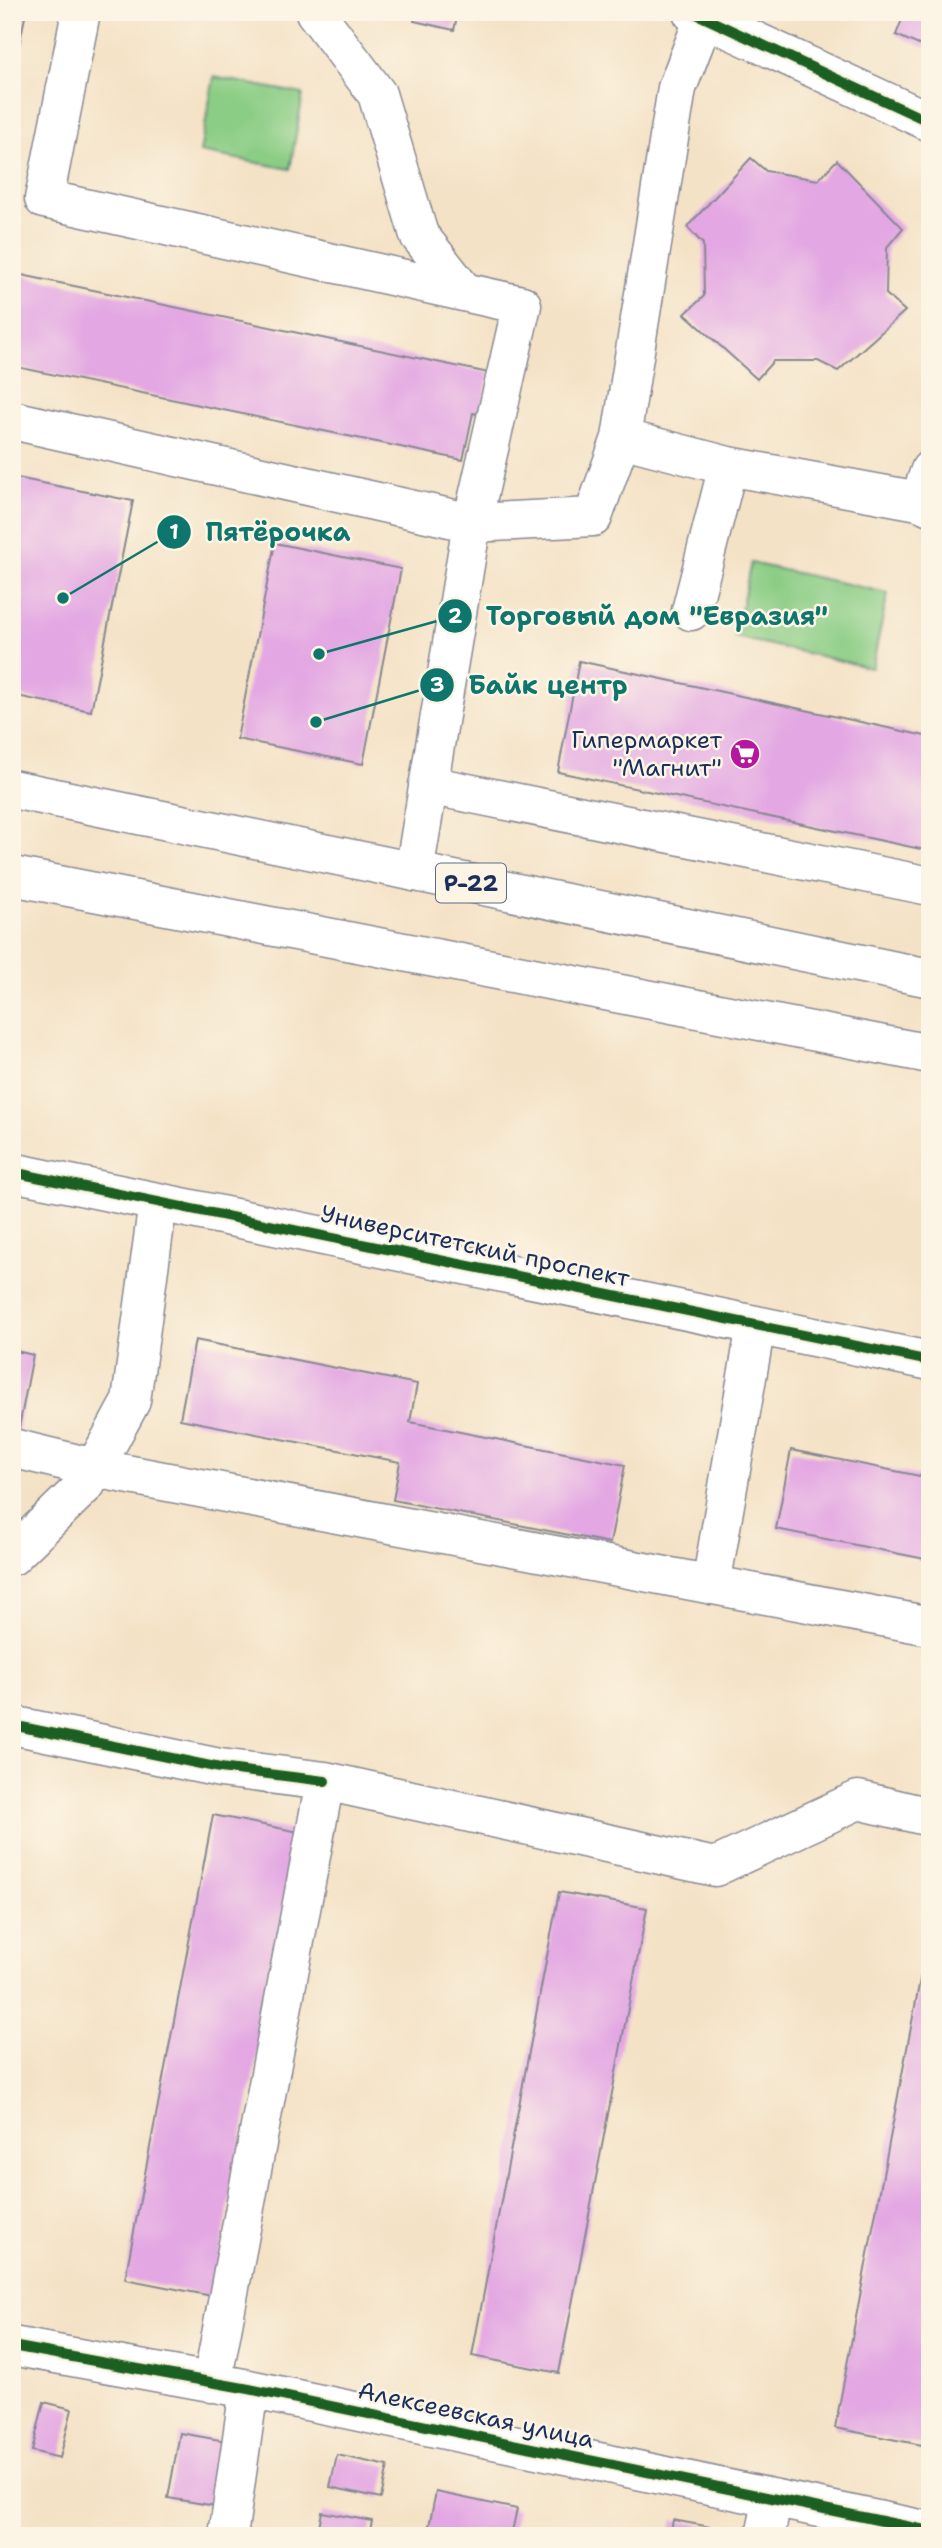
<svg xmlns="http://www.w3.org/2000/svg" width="942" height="2548" font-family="'Shantell Sans',sans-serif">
<rect width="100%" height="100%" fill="#fcf5e5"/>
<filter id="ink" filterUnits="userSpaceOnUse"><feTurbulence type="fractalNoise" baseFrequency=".0143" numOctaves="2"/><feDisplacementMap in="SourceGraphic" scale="14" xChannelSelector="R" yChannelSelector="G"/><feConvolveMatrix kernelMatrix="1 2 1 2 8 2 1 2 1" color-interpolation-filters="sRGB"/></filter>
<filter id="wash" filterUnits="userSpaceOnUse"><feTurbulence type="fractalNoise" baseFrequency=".00686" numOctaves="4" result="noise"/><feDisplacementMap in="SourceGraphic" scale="28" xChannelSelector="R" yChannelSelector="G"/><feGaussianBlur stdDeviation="1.57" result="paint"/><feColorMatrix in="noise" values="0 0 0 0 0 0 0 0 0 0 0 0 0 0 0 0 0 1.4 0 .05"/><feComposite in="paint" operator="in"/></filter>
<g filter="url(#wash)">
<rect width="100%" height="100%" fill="#f4e2c6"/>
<!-- green -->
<path fill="#8bcd85" stroke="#537e72" stroke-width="2" d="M214,77l89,17 -13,75 -90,-17z
M751,563l137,30 -16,75 -137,-31z"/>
<g id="blocks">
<!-- building -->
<path fill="#e3a7e3" d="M12,12h14l-13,63h-1z
M416,12h42l-4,18 -40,-9z
M905,12h25v38l-34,-15z
M751,158l15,13 52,9 19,-20 66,68 -16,19 -1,47 19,17 -67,60 -20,-10h-45l-16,18 -72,-65 19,-18 -1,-52 -16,-17z
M12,273l477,100 -8,42 -8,-2 -10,47 -451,-94z
M12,477l121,24 -42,210 -79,-16z
M275,543l126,26 -38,195 -126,-25z
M579,661l351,76v114l-372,-79z
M195,1340l222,44 -7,38 215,43 -15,78 -217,-43 7,-38 -220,-43z
M12,1350l21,5 -15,78 -6,-1z
M791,1450l139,28v82l-154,-31z
M213,1815l86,17 -87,464 -87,-17z
M559,1892l88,16 -88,465 -87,-17z
M923,1964l7,2v440l-8,39 -87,-17z
M44,2402l28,7 -12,49 -28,-7z
M180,2433l46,8 -10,65 -48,-8z
M337,2455l51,11 -7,32 -51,-11z
M436,2492l81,17 -6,27h-84z
M322,2512l50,9 -3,15h-52z
M673,2520l43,8 -1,8h-45z"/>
</g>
</g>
<g filter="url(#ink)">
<use href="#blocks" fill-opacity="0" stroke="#888892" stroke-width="2"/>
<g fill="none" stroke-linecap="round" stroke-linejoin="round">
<!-- minor casing -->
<g stroke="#888892" stroke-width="41">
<path id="minor" d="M81,12l-37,187 478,106 -50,218 -58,349
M315,12l62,82 42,141 45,57
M692,12l238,110
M704,18l-27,70 -56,350 107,28 191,35 11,5
M12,420l460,103 121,-6 28,-79
M919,501l11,-31
M691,611l37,-145
M428,785l502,101
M12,1172l918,189
M12,1448l82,20 836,158
M12,1556l74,-72 45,-83 27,-199
M711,1585l45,-260
M12,1725l208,43 105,13
M12,2346l237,43 681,142
M212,2383l113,-602 390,86 143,-67 72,17
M228,2536l21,-147
M765,2536l8,-38"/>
</g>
<!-- highway casing -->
<g stroke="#888892" stroke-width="41">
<path id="highway" d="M12,789l918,189
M12,876l918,178"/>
</g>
<!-- minor -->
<use href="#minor" stroke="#fff" stroke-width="38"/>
<!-- highway -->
<use href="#highway" stroke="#fff" stroke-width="38"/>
<!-- cycleway casing -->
<g stroke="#fcf5e5" stroke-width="15">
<path id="cycleway" d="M692,12l238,110
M12,1172l918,189
M12,1725l208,43 105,13
M12,2346l237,43 681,142"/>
</g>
<!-- cycleway -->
<use href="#cycleway" stroke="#1b5e20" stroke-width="10"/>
</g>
</g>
<!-- icons -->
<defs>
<g id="supermarket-disc" transform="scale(1.575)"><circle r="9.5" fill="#b5179e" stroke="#fcf5e5"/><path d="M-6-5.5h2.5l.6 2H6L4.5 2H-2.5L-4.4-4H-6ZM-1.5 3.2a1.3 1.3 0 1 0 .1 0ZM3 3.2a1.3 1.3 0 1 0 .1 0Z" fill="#fff"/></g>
</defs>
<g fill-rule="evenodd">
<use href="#supermarket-disc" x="745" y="754"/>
</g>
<g text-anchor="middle" stroke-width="5" stroke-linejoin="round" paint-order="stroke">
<!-- shield labels -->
<rect fill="#fcf5e5" stroke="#5e6a86" stroke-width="2" x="436" y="863.5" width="70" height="39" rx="5"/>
<g font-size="23" font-weight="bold" fill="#1b2f5e">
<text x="471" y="891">Р-22</text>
</g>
<!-- poi labels -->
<g font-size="24" fill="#1b2f5e" stroke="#fcf5e5" text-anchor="end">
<text x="722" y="748">Гипермаркет<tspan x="722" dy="28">"Магнит"</tspan></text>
</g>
<!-- street labels -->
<g font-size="24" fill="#1b2f5e" stroke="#fcf5e5">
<text transform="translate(475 1246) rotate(12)" y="8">Университетский проспект</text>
<text transform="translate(476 2415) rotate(12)" y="8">Алексеевская улица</text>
</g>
</g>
<!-- callouts -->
<path fill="none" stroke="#0f766e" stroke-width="2.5" d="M63 598L174 532M319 654L455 616M316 722L437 685"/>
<g fill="#0f766e" stroke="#fcf5e5" stroke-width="2.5">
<circle cx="63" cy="598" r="7"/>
<circle cx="319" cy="654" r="7"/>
<circle cx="316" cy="722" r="7"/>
<circle cx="174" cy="532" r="18"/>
<circle cx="455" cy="616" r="18"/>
<circle cx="437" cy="685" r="18"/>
</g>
<g font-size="21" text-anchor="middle" font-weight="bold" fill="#fff">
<text x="174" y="539">1</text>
<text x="455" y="623">2</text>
<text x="437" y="692">3</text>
</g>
<g font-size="26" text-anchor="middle" font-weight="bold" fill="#0f766e" stroke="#fcf5e5" stroke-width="5" stroke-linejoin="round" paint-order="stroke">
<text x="278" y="541">Пятёрочка</text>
<text x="657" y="625">Торговый дом "Евразия"</text>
<text x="548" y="694">Байк центр</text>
</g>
<!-- margin -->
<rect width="942" height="2548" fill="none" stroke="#fcf5e5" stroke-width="42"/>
</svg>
